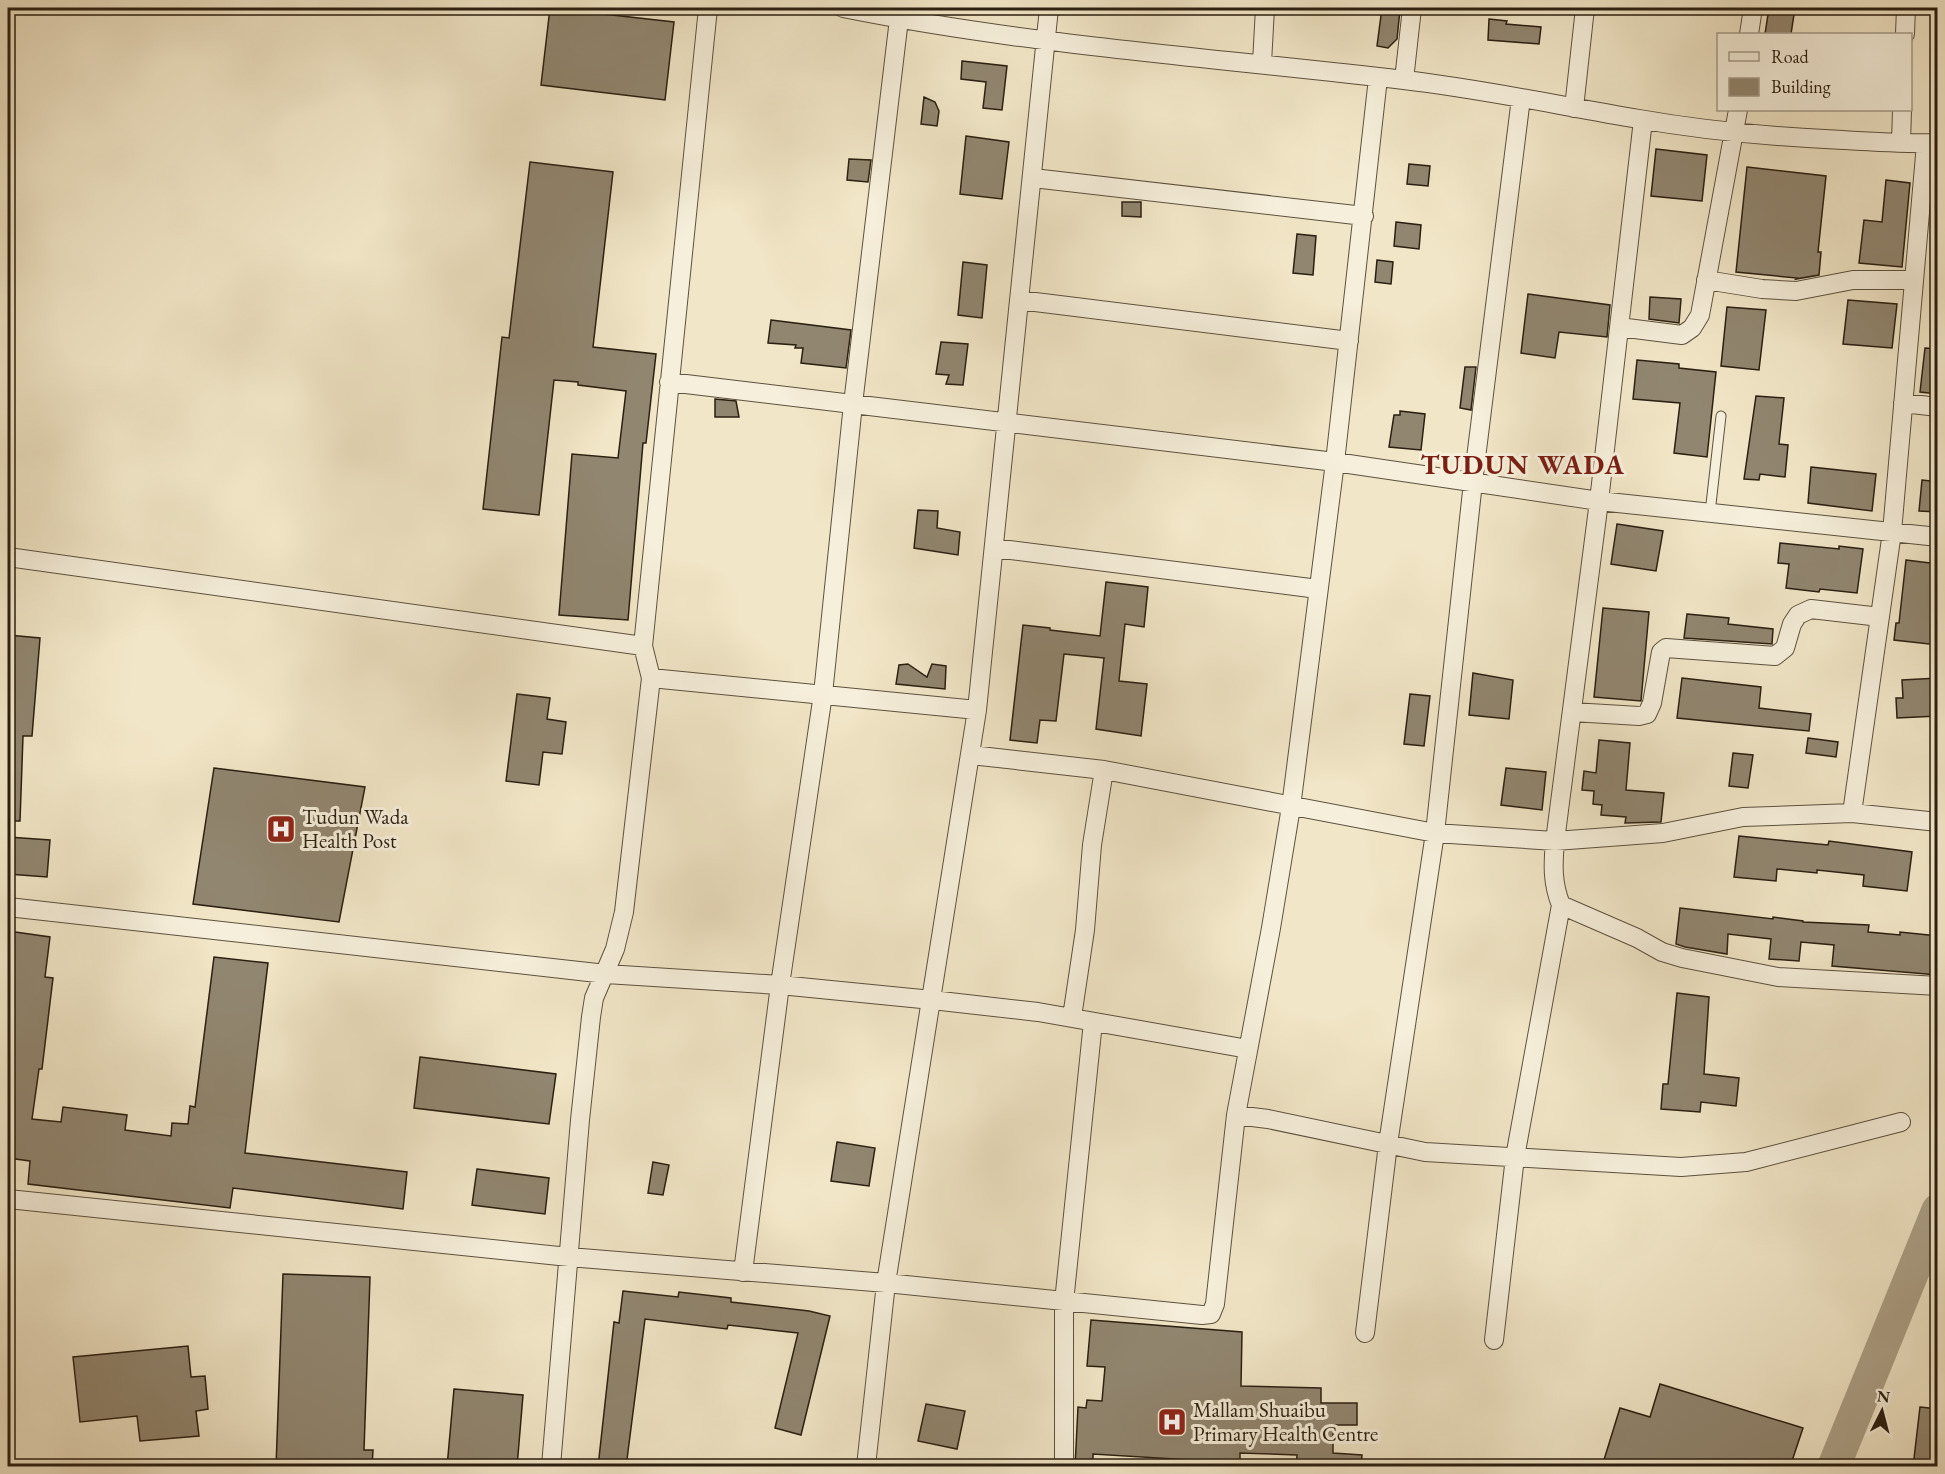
<svg xmlns="http://www.w3.org/2000/svg" width="1945" height="1474" font-family="'EB Garamond',serif">
<rect width="100%" height="100%" fill="#f1e6c7"/>
<filter id="stains"><feTurbulence type="fractalNoise" baseFrequency=".00333" numOctaves="4"/><feColorMatrix values="0 0 0 0 .2 0 0 0 0 .09 0 0 0 0 .02 0 0 0 .5 -.17"/></filter>
<radialGradient id="worn" r=".72"><stop offset=".6" stop-color="#630" stop-opacity="0"/><stop offset="1" stop-color="#630" stop-opacity=".3"/></radialGradient>
<g fill="none" stroke-linecap="round" stroke-linejoin="round">
<!-- river -->
<path stroke="#ada289" stroke-width="33" d="M1834,1466l104,-256"/>
</g>
<!-- building -->
<path fill="#918670" stroke="#2a1f11" stroke-width="1.5" d="M550,8l124,14 -9,78 -124,-15z
M1382,8l18,2 -3,29 -9,9 -11,-2z
M1769,8h26l-4,26h-26z
M1489,19l18,2 -1,3 35,3 -2,17 -51,-4z
M962,61l45,5 -5,44 -19,-2 3,-26 -25,-3z
M924,97l11,5 4,9 -2,15 -16,-2z
M966,136l43,6 -7,57 -42,-5z
M1656,149l51,6 -5,46 -51,-5z
M849,159l22,1 -3,22 -21,-2z
M530,162l83,10 -20,175 63,7 -10,89h-3l-15,177 -69,-5 13,-161 46,4 8,-67 -48,-6v-3l-24,-2 -15,135 -56,-6 19,-172 7,1z
M1409,164l21,2 -2,20 -21,-2z
M1747,167l79,9 -8,76h3l-2,23 -23,4 1,-1 -61,-6z
M1886,180l24,3 -8,84 -43,-4 5,-43 18,2z
M1122,202h19v15l-19,-1z
M1396,222l25,3 -2,24 -25,-3z
M1297,234l19,2 -3,39 -20,-2z
M1377,260l16,2 -2,22 -16,-2z
M963,262l24,3 -5,53 -24,-3z
M1528,294l82,11 -3,32 -48,-5 -4,26 -34,-5z
M1650,297l31,2 -2,24 -30,-4z
M1848,300l49,4 -5,44 -49,-4z
M1727,307l39,3 -7,60 -38,-4z
M771,320l80,10 -5,38 -45,-5 2,-15h-8l1,-3 -28,-2z
M941,342l27,2 -5,41 -17,-1 3,-9 -13,-1z
M1925,348l13,1v45l-18,-2z
M1637,360l42,4v4l37,4 -9,85 -33,-4 6,-50 -47,-4z
M1465,367h11l-5,43 -11,-2z
M1756,396l28,2 -5,46 9,1 -3,32 -25,-3 -1,6 -15,-1z
M715,399l21,2 3,16h-24z
M1400,411l25,3 -4,36 -32,-3 5,-32h6z
M1811,467l65,7 -4,37 -64,-8z
M1922,480l16,2v30l-19,-1z
M918,510l20,1 -1,17 23,4 -2,23 -44,-7z
M1617,524l46,7 -7,40 -45,-7z
M1780,543l59,6v-3l24,3 -6,44 -37,-4 -1,3 -33,-4 3,-24 -11,-1z
M1906,560l32,4v81l-44,-5 2,-17h3z
M1106,582l42,5 -4,40 -19,-3 -6,57 28,3 -6,52 -45,-7 8,-71 -40,-4 -8,67 -16,-1 -3,23 -27,-3 13,-115 27,3v2l50,6z
M1603,608l46,4 -8,89 -47,-4z
M1687,614l42,4 -1,6 45,5 -1,15 -88,-6z
M8,635l32,3 -8,98h-9l-3,85h-12z
M908,664l19,13 5,-13 14,2 -1,23 -49,-5 3,-19z
M1473,673l40,7 -4,39 -40,-4z
M1682,678l79,9 -2,21 52,6 -2,17 -132,-13z
M1938,678v38l-41,2 -1,-20h7l-1,-18z
M517,694l33,4 -3,21 19,3 -4,32 -19,-2 -4,33 -33,-4z
M1410,694l20,2 -6,50 -20,-2z
M1808,738l30,4 -2,15 -30,-4z
M1599,740l31,3 -4,47 38,3 -3,29 -36,1 1,-6 -25,-2 1,-10 -9,-1 1,-13 -12,-1 2,-19 12,2z
M1733,753l20,2 -5,33 -19,-2z
M214,768l151,19 -26,135 -146,-18z
M1506,768l40,4 -4,38 -41,-5z
M1739,836l89,9 1,-4 83,11 -5,39 -44,-5 1,-11 -47,-5v3l-40,-4 -1,12 -42,-4z
M8,837l42,3 -3,37 -39,-3z
M1680,908l93,11v-2l30,4v1l66,3 -1,7 32,3v-3l38,4v39l-106,-9 2,-21 -33,-3 -2,19 -30,-2 2,-20 -43,-5 -1,20 -42,-7 -9,-3z
M8,931l42,6 -5,40 8,1 -11,91h-3l-7,50 29,3 2,-15 64,8 -2,15 46,6 1,-13 16,1 2,-18 5,1 19,-150 54,6 -23,190 162,19 -4,37 -170,-21 -3,20 -202,-24 2,-23 -22,-3z
M1677,993l32,4 -5,77 35,4 -3,28 -35,-4 -1,10 -39,-3 2,-25h5z
M420,1057l136,17 -7,50 -135,-16z
M837,1142l38,6 -6,38 -38,-5z
M653,1162l16,3 -6,30 -15,-2z
M477,1169l72,9 -4,36 -73,-9z
M283,1274l87,3 -6,173h9l-1,17h-96z
M623,1291l55,6 1,-5 52,6v4l78,9 21,5 -29,119 -26,-7 23,-95 -70,-8 -1,4 -82,-10 -19,148h-28l16,-145 5,1z
M1091,1320l151,12 -1,54 80,2v15h36v22h-24v28l29,2 -1,12h-65l1,-12 -57,-2v10l-147,-9v13h-18l3,-60 8,1 1,-8 15,1 3,-34 -18,-1z
M188,1346l3,31 14,-1 3,33 -12,2 3,25 -59,5 -3,-25 -57,6 -7,-65z
M1660,1384l143,44 -13,39h-176l-11,-4 17,-55 30,9z
M454,1389l69,6 -6,72h-70z
M926,1404l39,7 -8,38 -39,-8z
M1920,1407l18,2v58h-25z"/>
<g fill="none" stroke-linecap="round" stroke-linejoin="round">
<!-- service casing -->
<g stroke="#5c513e" stroke-width="11">
<path id="service" d="M1710,513l11,-97"/>
</g>
<!-- minor casing -->
<g stroke="#5c513e" stroke-width="20">
<path id="minor" d="M843,8c184,37 374,50 561,72 79,9 157,26 235,39 68,12 136,18 204,21 32,2 63,4 95,3
M1749,34l4,-26
M1905,34l1,-26
M1262,63l3,-55
M1404,80l8,-72
M1574,108l11,-100
M1901,143l1,-33
M1033,178l331,38
M1706,280l56,9 34,2 57,-11h61
M1019,300l330,41
M1619,327l63,8 10,-7 8,-13 38,-205
M669,382l666,80 264,39 339,36
M1903,403l35,4
M994,548l324,41
M8,557l635,89
M651,678l326,32
M1572,712l67,4 8,-2 5,-11 9,-51 5,-4 109,8 10,-8 7,-24 6,-9 13,-6 69,8
M971,755l133,15 331,63 120,8 108,-8 80,-16 109,-4 86,9
M1852,813l40,-281 34,-388
M1561,905l76,33 25,14 20,6 96,19 160,9
M8,907l598,67 174,11 152,15 106,12 210,37
M1072,1017l13,-87 7,-85 12,-75
M1236,1115l32,4 157,33 256,15 65,-5 155,-40
M8,1199l561,58 317,26 316,32 9,-1 4,-10 21,-189 35,-187 20,-121 44,-345 43,-384
M743,1272l37,-287 43,-291 30,-290 46,-385
M1365,1333l23,-189 47,-311 38,-351 48,-384
M1494,1340l21,-183 46,-252c-9,-22 -8,-41 -6,-64l44,-340 44,-381
M551,1466l29,-346 11,-103 3,-19 21,-49 9,-37 27,-234 -8,-32 65,-638
M866,1466l20,-183 91,-573 72,-702
M1064,1466v-164l29,-280"/>
</g>
<!-- service -->
<use href="#service" stroke="#f6efdb" stroke-width="9"/>
<!-- minor -->
<use href="#minor" stroke="#f6efdb" stroke-width="18"/>
</g>
<!-- icons -->
<defs>
<g id="hospital-square" transform="scale(1.5)"><rect x="-9" y="-9" width="18" height="18" rx="4" fill="#8f2418" stroke="#f6efdb"/><path d="M-5-5h3v3.5h4V-5h3V5h-3V1.5h-4V5h-3Z" fill="#fff"/></g>
</defs>
<g fill-rule="evenodd">
<use href="#hospital-square" x="281" y="829"/>
<use href="#hospital-square" x="1172" y="1422"/>
</g>
<g text-anchor="middle" stroke-width="6" stroke-linejoin="round" paint-order="stroke">
<!-- poi labels -->
<g font-size="21" fill="#2a1f11" stroke="#f6efdb" text-anchor="start">
<text x="302" y="824">Tudun Wada<tspan x="302" dy="24">Health Post</tspan></text>
<text x="1193" y="1417">Mallam Shuaibu<tspan x="1193" dy="24">Primary Health Centre</tspan></text>
</g>
<!-- district labels -->
<g font-size="27" font-weight="bold" letter-spacing="1.5" fill="#7a1f14" stroke="#f6efdb">
<text x="1523" y="474">TUDUN WADA</text>
</g>
</g>
<!-- margin -->
<rect width="1945" height="1474" fill="none" stroke="#f1e6c7" stroke-width="30"/>
<rect x="9" y="9" width="1927" height="1456" fill="none" stroke="#2a1f11" stroke-width="3"/>
<rect x="15" y="15" width="1915" height="1444" fill="none" stroke="#2a1f11" stroke-width="1.5"/>
<!-- legend -->
<rect x="1717" y="33" width="195" height="78" fill="#f6efdb" stroke="#a49c8a" stroke-width="1.5"/>
<rect x="1729" y="52" width="30" height="9" fill="#f6efdb" stroke="#a49c8a" stroke-width="1.5"/>
<text x="1771" y="63" font-size="18" fill="#2a1f11">Road</text>
<rect x="1729" y="78" width="30" height="18" fill="#918670" stroke="#a49c8a" stroke-width="1.5"/>
<text x="1771" y="93" font-size="18" fill="#2a1f11">Building</text>
<!-- north arrow -->
<g transform="translate(1882 1411) rotate(6)" stroke="#f6efdb" stroke-width="4.5" paint-order="stroke">
<path d="M0-4.5L10 22L0 15L-10 22Z" fill="#2a1f11"/>
<text y="-9" font-size="16" font-weight="bold" text-anchor="middle" fill="#2a1f11">N</text>
</g>
<rect width="100%" height="100%" filter="url(#stains)"/>
<rect width="100%" height="100%" fill="url(#worn)"/>
</svg>
